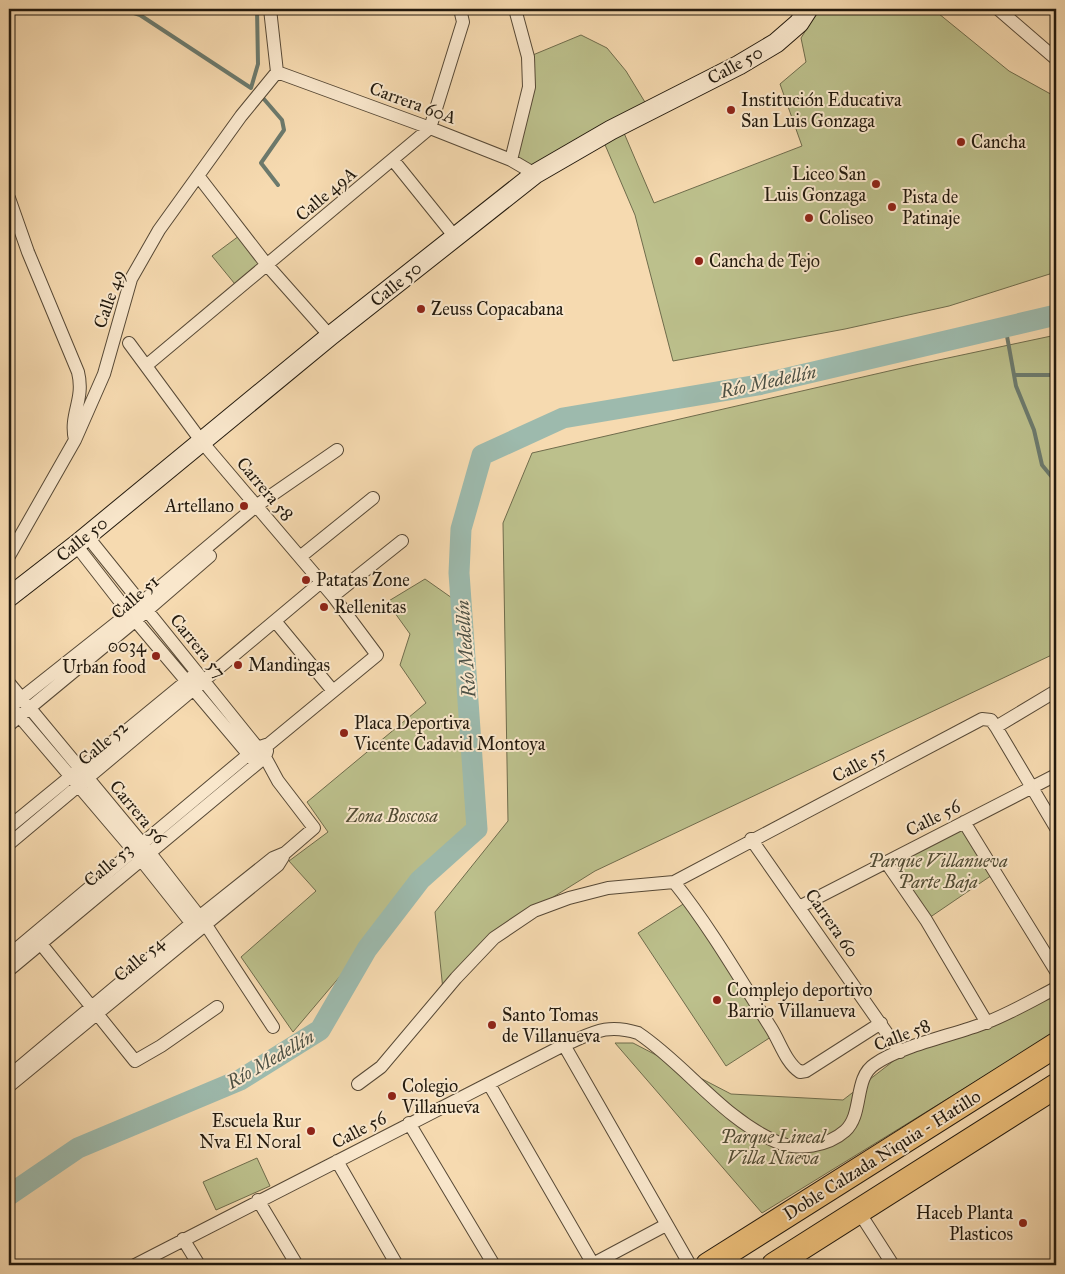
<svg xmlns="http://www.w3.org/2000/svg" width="1065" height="1274" font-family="'IM FELL Great Primer',serif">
<rect width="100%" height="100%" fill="#f6dab0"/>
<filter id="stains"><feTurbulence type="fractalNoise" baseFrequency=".004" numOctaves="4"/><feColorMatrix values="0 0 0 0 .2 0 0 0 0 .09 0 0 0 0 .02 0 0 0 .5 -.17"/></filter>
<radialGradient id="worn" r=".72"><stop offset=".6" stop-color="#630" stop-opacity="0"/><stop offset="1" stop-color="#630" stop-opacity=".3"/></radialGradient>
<!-- green -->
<path fill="#bcc08c" stroke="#6f6c4c" d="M819,9h114l76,62 47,26v175l-107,34 -104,23 -172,32 -38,-146 -32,-75 21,-7 30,70 148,-57 -22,-62 26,-22 -5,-24z
M581,35l26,13 19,23 25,41 -116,62 -24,-14 17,-103z
M243,233l24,32 -28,24 -27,-33z
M1056,335v318l-461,218 -101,63 -51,56 -8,-78 73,-91 -5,-298 29,-70 383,-88z
M425,579l27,19 20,222 -179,212 -52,-75 75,-66 -27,-30 39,-29 -21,-30 119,-99 -26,-38 10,-31 -23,-32z
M964,822l31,51 -69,47 -40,-58z
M688,901l86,134 -48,31 -88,-133z
M1056,990v42l-294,181 -147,-170h18l98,51 112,6 53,-41z
M257,1158l13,28 -54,24 -13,-28z"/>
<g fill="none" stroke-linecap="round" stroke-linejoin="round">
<!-- stream -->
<path stroke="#6c7a6d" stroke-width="4" d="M122,9l18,6 111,73 7,-24 -1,-55
M263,98l19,22 2,10 -23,33 17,22
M1005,325l11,61 18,44 8,35 14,17
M1014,375h42"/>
<!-- river -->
<path stroke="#9dbaad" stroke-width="21" d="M9,1195l69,-47 162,-68 80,-50 47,-81 53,-69 57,-51 -18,-256 2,-44 21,-74 81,-37 195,-33 298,-70"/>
<!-- street casing -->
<g stroke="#574936" stroke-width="14">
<path id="street" d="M270,9l7,63
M998,9l58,50
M277,72l153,56 81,32 24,14
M393,160l62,77
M511,160l18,-73 -1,-30 -13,-48
M199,177l68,88 63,71
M9,198l19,54 50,120c7,28 -9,42 -3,68
M147,365l283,-237 33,-106 -3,-13
M76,545l53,68 125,148
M9,556l66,-116 29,-66 27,-95 28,-49 82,-114 36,-44
M300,557l73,-59
M333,596l69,-55
M275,621l58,70
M9,683l141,170 56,72 67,102
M9,708l120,-95 127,-107 81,-56
M14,710l120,141 62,78
M9,725l127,-105 74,-64
M996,727l60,101
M964,822l92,149
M9,827l184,-151
M751,839l149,213
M9,844l311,-261
M886,862l40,58 61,103
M674,882c36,45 66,97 97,146 9,14 15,35 29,44l6,-1 75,-48
M799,907l257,-132
M41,944l94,117 26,-15 56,-39
M9,955l240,-201 8,-6 12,-4 108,-89 -44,-59 -131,-154 -73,-99
M9,970l256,-213 2,-6
M564,1045l126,220
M9,1076l190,-159 74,-59 12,-5 29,-25 -36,-47 -13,-24 -178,-221
M9,1084v2l269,-221 5,-8
M358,1084l23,-17 75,-89 38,-40 40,-27 35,-13 39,-10 66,-6 308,-163 9,1 5,7 60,-36
M489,1084l104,180
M409,1123l85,142
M337,1161l60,104
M258,1200l39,65
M859,1212l34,53
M183,1239l16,26
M135,1265l429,-220c29,-12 42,-22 74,-12 48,32 85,86 139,109 21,9 51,4 68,-11 19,-17 8,-53 30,-67 25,-18 79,-29 110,-41 24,-9 48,-23 71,-35
M591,1265l75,-40"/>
</g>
<!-- secondary casing -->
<g stroke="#22190d" stroke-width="21">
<path id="secondary" d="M9,597l67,-52 254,-209 205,-162 76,-44 128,-65 37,-22 23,-20 9,-14"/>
</g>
<!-- highway casing -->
<g stroke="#22190d" stroke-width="26">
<path id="highway" d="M708,1265l348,-220
M774,1265l282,-179"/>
</g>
<!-- street -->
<use href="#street" stroke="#f9e7cc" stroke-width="12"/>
<!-- secondary -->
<use href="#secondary" stroke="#f9e7cc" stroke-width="19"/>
<!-- highway -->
<use href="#highway" stroke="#ebbd78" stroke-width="24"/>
</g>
<!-- markers -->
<g fill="#8f2418" stroke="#f9e7cc" stroke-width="2">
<circle cx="731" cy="110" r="5"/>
<circle cx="961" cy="142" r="5"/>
<circle cx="876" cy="184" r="5"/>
<circle cx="892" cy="207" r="5"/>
<circle cx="809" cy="218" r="5"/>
<circle cx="699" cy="261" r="5"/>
<circle cx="421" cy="309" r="5"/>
<circle cx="244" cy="506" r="5"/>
<circle cx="306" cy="580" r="5"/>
<circle cx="324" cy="607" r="5"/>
<circle cx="156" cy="656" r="5"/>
<circle cx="238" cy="665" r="5"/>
<circle cx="344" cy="733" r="5"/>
<circle cx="717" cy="1000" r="5"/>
<circle cx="492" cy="1025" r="5"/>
<circle cx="392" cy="1096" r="5"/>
<circle cx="311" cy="1131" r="5"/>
<circle cx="1023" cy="1223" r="5"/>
</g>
<g text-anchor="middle" stroke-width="4" stroke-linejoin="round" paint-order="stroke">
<!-- street labels -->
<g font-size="18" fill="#22190d" stroke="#f9e7cc">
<text transform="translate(735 65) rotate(-29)" y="6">Calle 50</text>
<text transform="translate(413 103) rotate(20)" y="6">Carrera 60A</text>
<text transform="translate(326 194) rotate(-40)" y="6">Calle 49A</text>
<text transform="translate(396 284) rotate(-39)" y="6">Calle 50</text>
<text transform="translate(109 299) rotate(-71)" y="6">Calle 49</text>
<text transform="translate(265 489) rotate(50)" y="6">Carrera 58</text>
<text transform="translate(82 539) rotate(-39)" y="6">Calle 50</text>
<text transform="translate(135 597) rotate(-41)" y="6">Calle 51</text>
<text transform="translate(198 646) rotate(51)" y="6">Carrera 57</text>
<text transform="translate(103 743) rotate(-40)" y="6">Calle 52</text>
<text transform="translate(859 764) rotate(-28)" y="6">Calle 55</text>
<text transform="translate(138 812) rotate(50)" y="6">Carrera 56</text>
<text transform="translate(933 818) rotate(-27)" y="6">Calle 56</text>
<text transform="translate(108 865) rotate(-40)" y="6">Calle 53</text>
<text transform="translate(832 923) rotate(55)" y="6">Carrera 60</text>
<text transform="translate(139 959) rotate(-40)" y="6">Calle 54</text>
<text transform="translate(902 1035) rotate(-21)" y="6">Calle 58</text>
<text transform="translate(359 1130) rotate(-28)" y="6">Calle 56</text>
<text transform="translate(882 1155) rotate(-32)" y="6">Doble Calzada Niquia - Hatillo</text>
</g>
<!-- poi labels -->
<g font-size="18" fill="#22190d" stroke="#f9e7cc" text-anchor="start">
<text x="741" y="106">Institución Educativa<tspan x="741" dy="21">San Luis Gonzaga</tspan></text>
<text x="971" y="148">Cancha</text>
<text x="866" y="180" text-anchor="end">Liceo San<tspan x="866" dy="21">Luis Gonzaga</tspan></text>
<text x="902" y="203">Pista de<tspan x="902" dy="21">Patinaje</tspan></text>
<text x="819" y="224">Coliseo</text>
<text x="709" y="267">Cancha de Tejo</text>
<text x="431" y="315">Zeuss Copacabana</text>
<text x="234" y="512" text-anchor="end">Artellano</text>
<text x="316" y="586">Patatas Zone</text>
<text x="334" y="613">Rellenitas</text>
<text x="146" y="652" text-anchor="end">0034<tspan x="146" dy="21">Urban food</tspan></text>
<text x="248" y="671">Mandingas</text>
<text x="354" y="729">Placa Deportiva<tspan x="354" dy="21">Vicente Cadavid Montoya</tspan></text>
<text x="727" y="996">Complejo deportivo<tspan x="727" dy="21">Barrio Villanueva</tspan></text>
<text x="502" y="1021">Santo Tomas<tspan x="502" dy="21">de Villanueva</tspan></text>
<text x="402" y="1092">Colegio<tspan x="402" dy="21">Villanueva</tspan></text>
<text x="301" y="1127" text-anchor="end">Escuela Rur<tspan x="301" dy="21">Nva El N0ral</tspan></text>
<text x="1013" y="1219" text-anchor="end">Haceb Planta<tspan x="1013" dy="21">Plasticos</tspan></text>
</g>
<!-- park labels -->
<g font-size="18" font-style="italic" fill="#504b33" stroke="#f9e7cc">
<text x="392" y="822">Zona Boscosa</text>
<text x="938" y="867">Parque Villanueva<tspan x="938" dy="21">Parte Baja</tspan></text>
<text x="773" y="1143">Parque Lineal<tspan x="773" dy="21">Villa Nueva</tspan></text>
</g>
<!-- water labels -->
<g font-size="19" font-style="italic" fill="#4d5145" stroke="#f9e7cc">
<text transform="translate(768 381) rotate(-12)" y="7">Río Medellín</text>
<text transform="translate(465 649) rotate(-94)" y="7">Río Medellín</text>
<text transform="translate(270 1059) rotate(-30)" y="7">Río Medellín</text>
</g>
</g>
<!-- margin -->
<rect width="1065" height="1274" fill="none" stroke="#f6dab0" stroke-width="30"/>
<rect x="10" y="10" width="1045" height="1254" fill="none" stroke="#22190d" stroke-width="2.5"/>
<rect x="15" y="15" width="1035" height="1244" fill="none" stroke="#22190d"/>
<rect width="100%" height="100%" filter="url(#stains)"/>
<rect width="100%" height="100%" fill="url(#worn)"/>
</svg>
